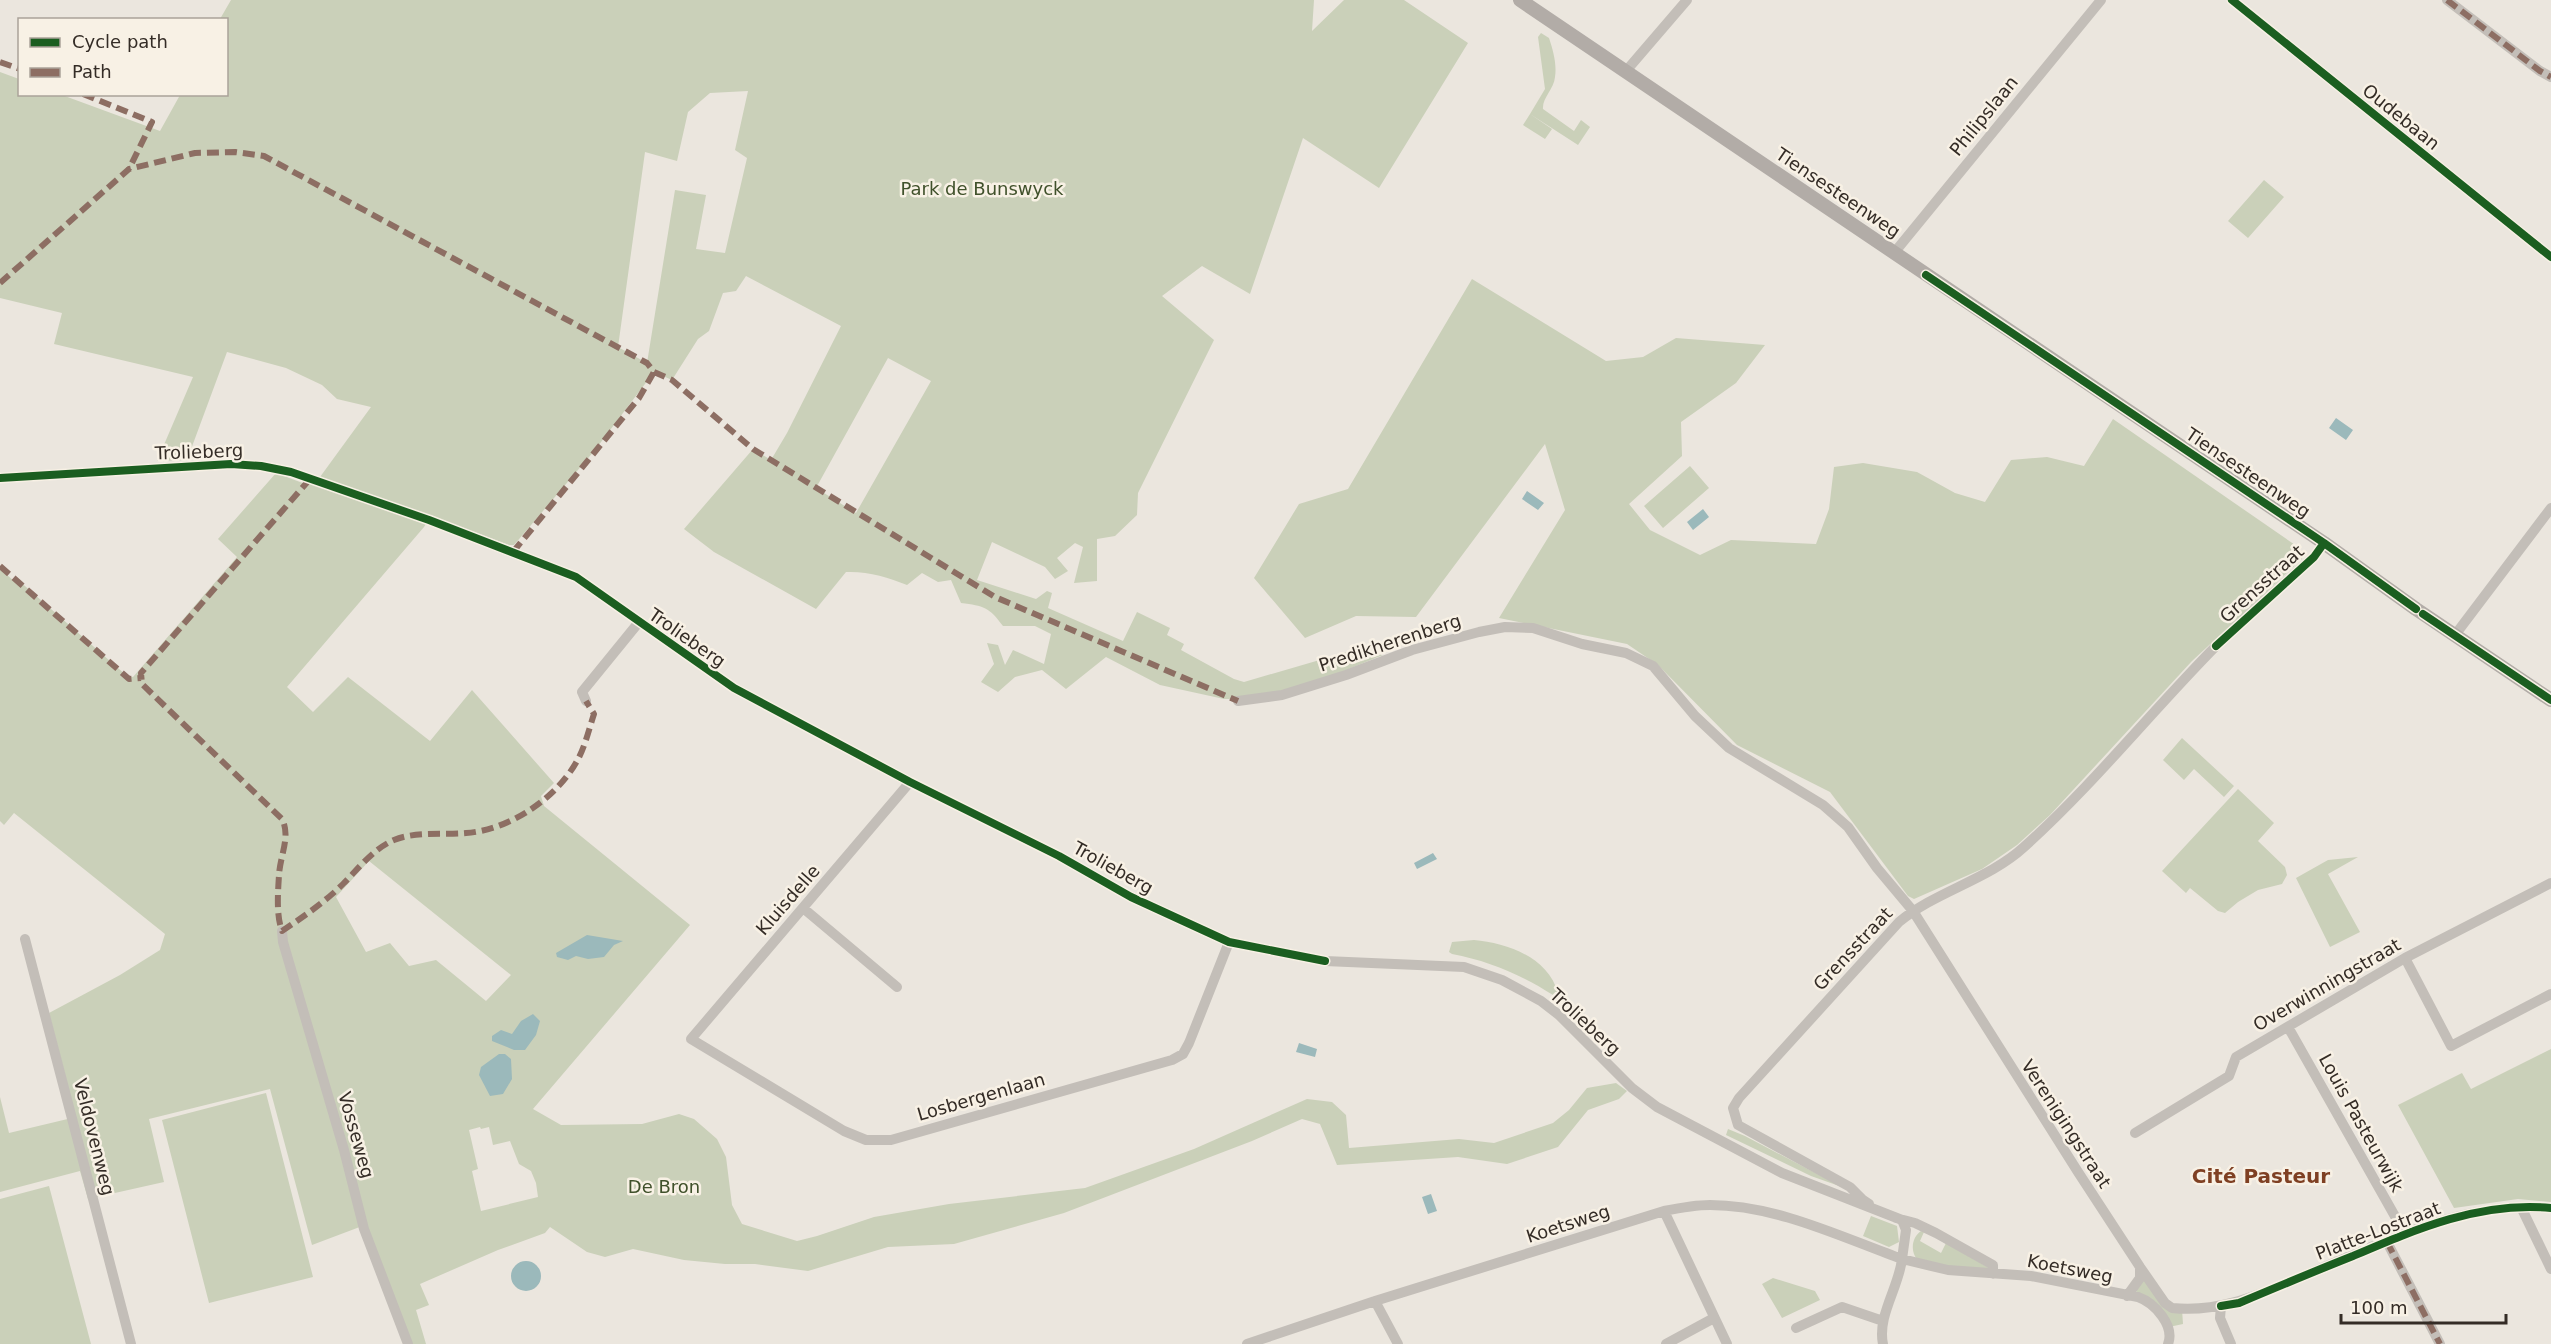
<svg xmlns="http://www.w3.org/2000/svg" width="2551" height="1344" font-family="'DejaVu Sans',sans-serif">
<rect width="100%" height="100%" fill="#ebe6de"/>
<!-- green -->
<path fill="#cad0b9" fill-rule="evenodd" d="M231,0h1083l-2,31 32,-31h60l64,43 -89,145 -76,-50 -53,156 -48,-28 -40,30 52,44 -76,153 -1,22 -22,21 -18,3v42l-23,2 9,-36 -8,-4 -18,15 11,13 -13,8 -10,-12 -53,-25 -15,38 59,19 11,-8 5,2 -4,15 75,33 14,-29 33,16 -3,7 17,9 -3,6 53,29 10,3 103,-30 36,3 -61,25 -66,19h-32l-64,-14 -54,-28 -40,32 -24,-19 -27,7 -17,15 -17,-10 13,-18 -7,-21 11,2 7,20 8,-15 31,14 7,-30 -16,-8h-32c-14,-19 -19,-20 -42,-23l-10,-23 -13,2 -16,-9 -15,12c-19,-8 -40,-14 -61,-13l-30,37 -102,-57 -30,-23 69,-80 18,11 16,-27 54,-107 -95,-50 -10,15 -13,2 -14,38 -11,8 -26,41 -18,-8 -59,78 -81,95h-5l-78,-29 -7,11 -137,160 26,25 35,-35 82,64 42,-51 82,93 -13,13 3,10 146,119 -157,184 28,16 81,-1 37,-10 15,5 23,20 9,18 6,48 10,19 55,17 20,-5 57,-19 75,-13 136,-16 109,-39 113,-50 25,3 14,13 3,33 110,-9 35,4 59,-20 16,-13 18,-22 29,-5 11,8 -8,8 -31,11 -30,37 -51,17 -49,-7 -121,8 -17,-41 -18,-5 -50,22 -188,72 -110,31 -66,3 -80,24 -53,-7h-30l-41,-4 -51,-11 -28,8 -18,-5 -37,-25 -5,6 -47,17 -78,34 9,21 -13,5 10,34h-15l-46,-119 -53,20 -42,-156 -121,30 15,63 -76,17 -8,-28 -80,21v-95l9,36 67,-16 -27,-104 71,-38 40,-25 5,-16 -151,-121 -10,12 -4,-4v-252l14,12 3,-2 110,97 6,1 104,-120 -19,-18 58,-66 32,12 12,-8 51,-70 -34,-8 -15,-14 -36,-17 -59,-16 -40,108 -30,1 36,-84 -139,-33 8,-31 -62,-15v-226l19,7 1,15 42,1 98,36 20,-36 46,-1v-74l-6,-1zM748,91l-13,59 12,8 -22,95 -29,-4 10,-54 -31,-5 -28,173 -29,-16 27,-195 32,9 11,-49 22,-19zM888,358l43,23 -75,132 -40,-25zM369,861l142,114 -25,26 -50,-41 -27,6 -19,-23 -24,9 -30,-55zM480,1127l1,2 8,-2 4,18 17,-4 9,23 12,7 5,12 2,14 -57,14 -9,-40 6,-2 -9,-39z
M1541,33l8,5c4,12 8,26 6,39 -1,12 -13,21 -12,32l31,22 7,-11 9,7 -12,18 -48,-31 15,-25 -7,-52z
M1530,114l22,15 -7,10 -22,-14z
M2264,180l20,17 -36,41 -20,-17z
M1472,279l134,82 37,-4 33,-19 89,7 -29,38 -55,39 1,34 -53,48 21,26 50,25 31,-15 85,4 13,-35 5,-42 29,-4 54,9 38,21 30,9 26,-42 36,-3 37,9 29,-47 185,128 4,12 -110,102 -142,154 -33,30 -35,24 -68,30 -6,-3 -78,-104 -93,-47 -79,-80 -31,-21 -128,-26 66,-108 -20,-66 -129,173 -60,-1 -51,22 -51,-60 45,-74 49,-15z
M1690,466l19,22 -46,40 -19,-22z
M2182,738l52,48 -10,11 -30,-28 -10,11 -21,-20z
M2238,789l36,34 -16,18 27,26 2,8 -5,9 -24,6 -20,12 -13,11 -7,-2 -28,-23 -4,5 -24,-22z
M2358,857l-30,17 32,58 -30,15 -34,-69 32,-18z
M1474,940c33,3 74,17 84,53l-5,2c-31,-20 -64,-34 -101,-41l-3,-2 3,-10z
M2551,1049v153l-33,-3 -64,9 -56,-103 64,-32 9,16z
M266,1093l47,184 -104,26 -47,-183z
M1728,1129l17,7 97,51 -31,-11 -85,-41z
M49,1186l42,158h-91v-145z
M1871,1216l26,10 2,16 -10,5 -26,-11z
M1921,1231l3,1 -4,9 21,12 5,-10 43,25h-33l-39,-9c-7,-8 -5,-22 4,-28z
M2140,1267l25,36 17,6 1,15 -14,3 -31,-30 -3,-10z
M1773,1278l42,13 5,9 -38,18 -20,-34z"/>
<!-- water -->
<path fill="#9bb9bb" d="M2336,418l17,12 -7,10 -17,-12z
M1527,491l17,12 -6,7 -16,-11z
M1703,509l6,8 -16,13 -6,-8z
M1433,853l4,6 -20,10 -3,-6z
M587,935l36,6 -9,4 -10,12 -16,2 -12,-3 -8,4 -11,-3 -1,-4z
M533,1014l7,7 -4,14 -11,15h-11l-22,-9v-5l9,-6 11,4 9,-13z
M1299,1043l18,6 -2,8 -19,-5z
M499,1054h6l6,5 1,20 -9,15 -13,2 -11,-21 2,-8z
M1431,1194l6,17 -9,3 -6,-17z
M511 1276a15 15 0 1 1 30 0a15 15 0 1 1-30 0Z"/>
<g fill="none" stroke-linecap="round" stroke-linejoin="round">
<!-- minor -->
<path stroke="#c3beb8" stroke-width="10" d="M2232,0l319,257
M2447,0l93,71 11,6
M1626,71l61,-71
M1894,253l207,-253
M0,478l231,-14 30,2 30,6 138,48 147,57 158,111 176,94 149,74 72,41 98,45 96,19 139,6 38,13 39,21 18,14 73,73 25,19 125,66 120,47
M2455,635l96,-127
M586,701l-4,-9 57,-70
M1238,701l44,-6 64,-20 66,-25 67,-18 26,-5 28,1 49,16 44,9 27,13 42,50 34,32 94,57 25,22 29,41 36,43 165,261 62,95 25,36 7,5c47,5 86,-13 127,-30 79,-33 164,-79 252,-70
M910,782l-219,257 153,92 22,9h25l281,-80 11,-6 6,-11 40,-101
M803,908l94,79
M282,931l1,11 61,208 20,79 44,115
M25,939l106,405
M2405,958l46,88 100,-52
M2288,1027l117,207
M2135,1133l94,-57 7,-19 169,-99 146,-75
M1869,1204l-6,-4 -13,-13 -112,-62 -5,-17 6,-10 160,-176c37,-31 89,-42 125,-75 69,-62 127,-135 192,-201 31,-31 65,-60 98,-89l10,-14
M2521,1207l30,62
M1664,1211l63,133
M1896,1218l19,5 21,10 57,32v9
M2387,1242l53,102
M2127,1296l13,-18v-11
M1375,1301l23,43
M2221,1306l-1,12 11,26
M1796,1328l46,-21 41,14
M1247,1344l128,-43 289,-90c15,-3 31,-6 46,-6 66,0 131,32 192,54l4,-29 -4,-10
M1666,1344l48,-26
M1883,1344c-6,-28 16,-57 19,-85l46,11 83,6 107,21c17,6 37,29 30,47"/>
<!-- major -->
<path stroke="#b2aca7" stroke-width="14" d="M1520,0l804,543 92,66 135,91"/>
<!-- quiet -->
<path stroke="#8d6e63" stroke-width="6" stroke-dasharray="12 6" stroke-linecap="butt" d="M2447,0l93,71 11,6
M0,62l20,7
M83,94l69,28 -23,47
M0,283l129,-114 66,-16 40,-1 29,4 383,207 7,9 18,8 81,69 242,148 243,104
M310,479l-169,194 1,11 140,135c9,17 -2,37 -3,56 -1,17 -3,40 3,56 21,-14 43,-29 61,-47 16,-16 30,-35 51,-44 22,-9 49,-5 72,-7 43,-3 90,-34 111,-72 8,-14 12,-32 17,-47l-8,-13
M513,552l126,-154 15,-26
M0,566l129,113 12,-1
M2387,1242l53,102"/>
<!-- cycleway casing -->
<g stroke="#f8f1e5" stroke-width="11">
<path id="cycleway" d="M2232,0l319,257
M1926,275l398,268 92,66
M0,478l231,-14 30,2 30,6 138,48 147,57 158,111 176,94 149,74 72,41 98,45 96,19
M2423,614l128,86
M2216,646l98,-89 10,-14
M2221,1306l18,-3c38,-16 76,-32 114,-47 63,-27 128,-55 198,-48"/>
</g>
<!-- cycleway -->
<use href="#cycleway" stroke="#1b5e20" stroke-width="8"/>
</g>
<g text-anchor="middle" stroke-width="5" stroke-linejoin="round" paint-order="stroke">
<!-- street labels -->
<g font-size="18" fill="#342c26" stroke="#f8f1e5">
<text transform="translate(1984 116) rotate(-51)" y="6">Philipslaan</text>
<text transform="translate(2401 117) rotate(39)" y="6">Oudebaan</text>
<text transform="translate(1838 193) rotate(34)" y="6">Tiensesteenweg</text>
<text transform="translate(199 452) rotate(-2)" y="6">Trolieberg</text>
<text transform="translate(2248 473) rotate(34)" y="6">Tiensesteenweg</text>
<text transform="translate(2262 584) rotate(-42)" y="6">Grensstraat</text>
<text transform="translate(687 638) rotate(35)" y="6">Trolieberg</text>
<text transform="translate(1390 643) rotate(-18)" y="6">Predikherenberg</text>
<text transform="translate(1113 868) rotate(29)" y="6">Trolieberg</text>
<text transform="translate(788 900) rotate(-49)" y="6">Kluisdelle</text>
<text transform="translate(1853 949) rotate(-47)" y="6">Grensstraat</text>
<text transform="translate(2327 985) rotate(-30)" y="6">Overwinningstraat</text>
<text transform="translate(1585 1022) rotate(43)" y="6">Trolieberg</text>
<text transform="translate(981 1097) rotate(-16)" y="6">Losbergenlaan</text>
<text transform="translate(2361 1123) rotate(61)" y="6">Louis Pasteurwijk</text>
<text transform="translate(2066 1124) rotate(57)" y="6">Verenigingstraat</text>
<text transform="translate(356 1135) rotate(74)" y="6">Vosseweg</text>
<text transform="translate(94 1137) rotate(76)" y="6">Veldovenweg</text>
<text transform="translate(1568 1224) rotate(-18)" y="6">Koetsweg</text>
<text transform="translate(2378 1231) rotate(-21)" y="6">Platte-Lostraat</text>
<text transform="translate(2070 1269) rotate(11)" y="6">Koetsweg</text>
</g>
<!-- park labels -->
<g font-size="18" fill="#40512b" stroke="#f8f1e5">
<text x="982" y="195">Park de Bunswyck</text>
<text x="664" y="1193">De Bron</text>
</g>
<!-- neighbourhood labels -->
<g font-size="20" font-weight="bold" fill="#7f4023" stroke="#f8f1e5">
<text x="2261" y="1183">Cité Pasteur</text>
</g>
</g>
<!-- legend -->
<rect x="18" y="18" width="210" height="78" fill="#f8f1e5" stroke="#aaa299" stroke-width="1.5"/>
<rect x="30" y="38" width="30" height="9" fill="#1b5e20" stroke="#aaa299" stroke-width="1.5"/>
<text x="72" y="48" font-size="18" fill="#342c26">Cycle path</text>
<rect x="30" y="68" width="30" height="9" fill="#8d6e63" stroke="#aaa299" stroke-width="1.5"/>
<text x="72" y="78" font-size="18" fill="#342c26">Path</text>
<!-- scale -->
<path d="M2341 1314v9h165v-9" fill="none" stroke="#342c26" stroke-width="3"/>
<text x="2350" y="1314" font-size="18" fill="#342c26" stroke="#f8f1e5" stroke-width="4.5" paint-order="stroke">100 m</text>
</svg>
